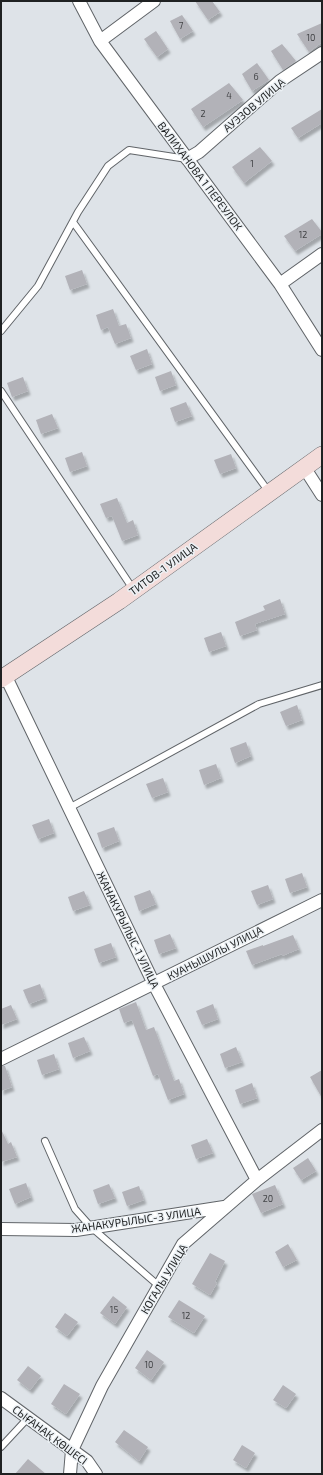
<svg xmlns="http://www.w3.org/2000/svg" width="323" height="1475" font-family="'Exo 2',sans-serif">
<defs>
<filter id="shadow"><feDropShadow dx="2.5" dy="4" stdDeviation="1" flood-color="#0004"/></filter>
</defs>
<rect width="100%" height="100%" fill="#dee3e8"/>
<!-- building -->
<path fill="#b2b2b8" filter="url(#shadow)" d="M195,1h17l8,11 -12,8z
M182,15l11,16 -13,8 -10,-18z
M322,23v19l-13,10 -12,-18z
M156,31l12,18 -11,8 -13,-18z
M282,44l14,17 -13,9 -12,-19z
M257,63l12,17 -17,11 -10,-17z
M229,83l14,17 -40,27 -12,-18z
M322,109v14l-24,15 -7,-10z
M260,147l12,14 -28,22 -12,-16z
M312,219l10,13v2l-27,17 -11,-15z
M82,270l5,14 -17,6 -5,-14z
M113,309l6,17 7,-2 5,14 -16,6 -7,-17 -7,3 -5,-15z
M147,349l5,15 -16,6 -6,-14z
M171,371l5,14 -16,6 -5,-14z
M23,377l5,14 -16,6 -5,-14z
M186,402l6,14 -17,6 -5,-14z
M52,414l6,14 -17,6 -5,-14z
M82,452l5,14 -17,6 -5,-14z
M231,454l5,14 -16,6 -6,-14z
M117,498l10,25 6,-3 5,15 -16,6 -10,-25 -6,2 -6,-14z
M280,599l5,15 -30,10 2,6 -17,6 -5,-14 30,-12 -2,-4z
M221,632l5,14 -17,6 -5,-14z
M297,705l5,15 -16,6 -6,-14z
M246,742l5,14 -16,7 -5,-15z
M216,764l5,14 -17,7 -5,-15z
M163,778l5,14 -16,6 -6,-14z
M49,819l5,14 -16,6 -6,-14z
M114,827l5,14 -17,7 -5,-15z
M302,873l5,14 -17,6 -5,-14z
M268,885l5,14 -16,6 -6,-14z
M150,890l6,14 -17,7 -5,-15z
M84,891l6,14 -17,6 -5,-14z
M170,934l6,14 -17,6 -5,-14z
M293,935l6,14 -17,7v-2l-30,11 -6,-14 17,-6v1z
M111,943l5,14 -17,6 -5,-14z
M40,984l5,14 -16,6 -6,-14z
M136,1002l10,28 8,-3 20,54 5,-2 5,15 -16,6 -10,-26 -5,2 -21,-56 -8,3 -5,-14z
M213,1004l5,15 -16,6 -6,-14z
M11,1005l6,14 -16,6v-16z
M84,1037l6,14 -17,7 -5,-15z
M236,1047l6,15 -17,6 -5,-14z
M54,1054l5,15 -17,6 -5,-15z
M1,1066h4l7,21 -11,4z
M322,1070v28l-12,-21z
M252,1083l5,15 -17,6 -5,-14z
M1,1129l7,15 3,-2 6,15 -16,5z
M207,1139l6,14 -17,6 -5,-14z
M308,1158l8,13 -15,9 -8,-12z
M26,1183l5,14 -16,7 -6,-15z
M109,1184l6,14 -17,6 -5,-14z
M275,1185l8,19 -22,9 -9,-19z
M139,1186l5,14 -17,6 -5,-14z
M288,1244l9,16 -14,7 -8,-15z
M210,1253l15,8 -10,21 2,1 -7,12 -18,-11z
M113,1296l14,11 -12,17 -15,-11z
M179,1300l26,16 -11,17 -26,-16z
M65,1313l13,9 -11,14 -12,-9z
M147,1350l17,12 -13,18 -16,-12z
M28,1366l13,10 -11,14 -13,-10z
M64,1384l16,10 -14,20 -15,-10z
M283,1385l13,9 -10,14 -13,-8z
M124,1430l24,17 -9,14 -24,-19z
M242,1445l13,8 -9,15 -13,-8z
M28,1459l18,15h-31z"/>
<g fill="none" stroke-linecap="round" stroke-linejoin="round">
<!-- lane casing -->
<g stroke="#606468" stroke-width="8">
<path id="lane" d="M73,222l196,270
M1,331l37,-45 40,-74 30,-46 21,-16 58,9
M1,391l132,198
M69,808l190,-104 63,-19
M45,1141l30,68 16,18 68,59
M1,1447l27,-29"/>
</g>
<!-- street casing -->
<g stroke="#606468" stroke-width="14">
<path id="street" d="M79,1l21,40 180,243 42,66
M100,41l54,-40
M187,159l12,-7 81,-71 42,-28
M280,284l42,-30
M304,467l18,28
M6,677l148,307 103,196
M1,1059l321,-159
M1,1229l75,1 148,-23
M1,1398l86,63 9,13
M70,1474l2,-24 30,-64 81,-142 74,-64 65,-50"/>
</g>
<!-- secondary casing -->
<g stroke="#606468" stroke-width="18">
<path id="secondary" d="M1,679l118,-78 203,-146"/>
</g>
<!-- lane -->
<use href="#lane" stroke="#fff" stroke-width="6"/>
<!-- street -->
<use href="#street" stroke="#fff" stroke-width="12"/>
<!-- secondary -->
<use href="#secondary" stroke="#f3dcda" stroke-width="17"/>
</g>
<g text-anchor="middle" stroke-width="3" stroke-linejoin="round" paint-order="stroke">
<!-- number labels -->
<g font-size="9" fill="#444548">
<text x="181" y="29">7</text>
<text x="311" y="41">10</text>
<text x="256" y="80">6</text>
<text x="229" y="99">4</text>
<text x="203" y="117">2</text>
<text x="252" y="167">1</text>
<text x="303" y="238">12</text>
<text x="268" y="1202">20</text>
<text x="114" y="1313">15</text>
<text x="186" y="1319">12</text>
<text x="149" y="1368">10</text>
</g>
<!-- street labels -->
<g font-size="11" fill="#1f2122" stroke="#ecf1f5">
<text transform="translate(254 105) rotate(-40)" y="4">АУЭЗОВ УЛИЦА</text>
<text transform="translate(200 176) rotate(53)" y="4">ВАЛИХАНОВА 1 ПЕРЕУЛОК</text>
<text transform="translate(163 569) rotate(-36)" y="4">ТИТОВ-1 УЛИЦА</text>
<text transform="translate(128 930) rotate(64)" y="4">ЖАНАКУРЫЛЫС-1 УЛИЦА</text>
<text transform="translate(215 953) rotate(-27)" y="4">КУАНЫШУЛЫ УЛИЦА</text>
<text transform="translate(136 1220) rotate(-8)" y="4">ЖАНАКУРЫЛЫС-3 УЛИЦА</text>
<text transform="translate(164 1279) rotate(-59)" y="4">КОГАЛЫ УЛИЦА</text>
<text transform="translate(50 1435) rotate(37)" y="4">СЫҒАНАҚ КӨШЕСІ</text>
</g>
</g>
<!-- border -->
<rect width="323" height="1475" fill="none" stroke="#1f2122" stroke-width="4"/>
</svg>
